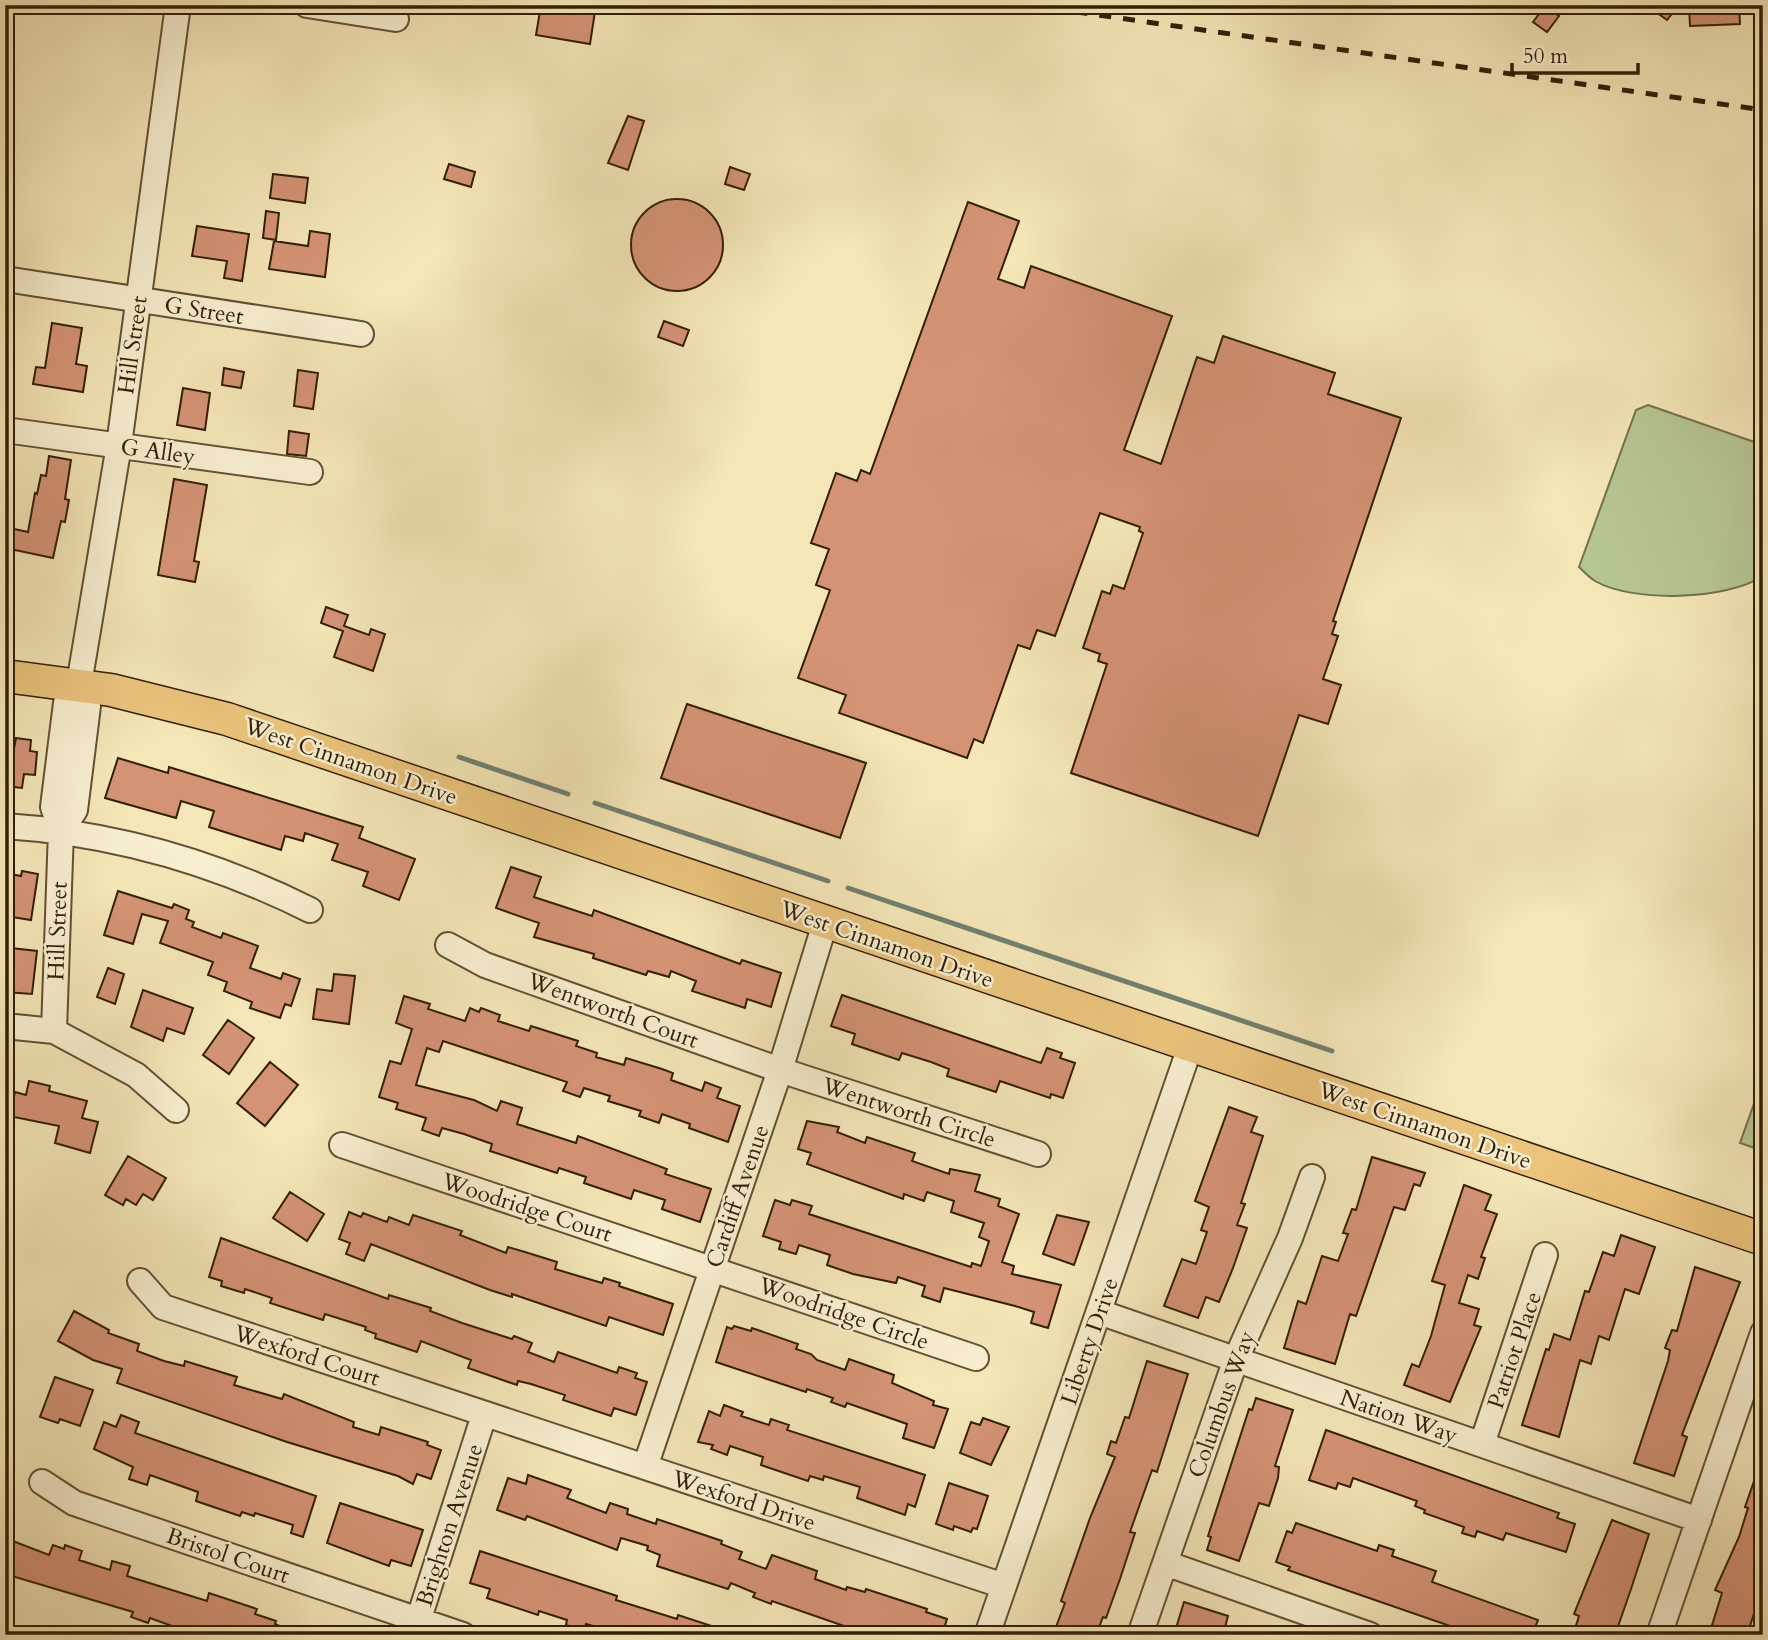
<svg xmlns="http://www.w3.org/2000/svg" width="1768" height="1640" font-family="Cardo,serif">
<rect width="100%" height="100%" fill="#f4e6b7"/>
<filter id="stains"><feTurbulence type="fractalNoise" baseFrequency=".00286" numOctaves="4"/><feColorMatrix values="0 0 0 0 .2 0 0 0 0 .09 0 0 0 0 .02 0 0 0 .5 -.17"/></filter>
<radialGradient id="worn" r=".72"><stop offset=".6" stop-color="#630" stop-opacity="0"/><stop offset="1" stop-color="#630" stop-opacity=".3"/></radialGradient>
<!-- green -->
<path fill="#b6c692" stroke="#74724c" stroke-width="2" d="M1648,405l115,40v131c-36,24 -130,27 -168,5 -5,-3 -11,-9 -16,-14l57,-157z
M1763,1089v62l-23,-8 16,-45z"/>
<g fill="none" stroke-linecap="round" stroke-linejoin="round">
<!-- stream -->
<path stroke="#727f6e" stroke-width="5" d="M459,757l109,37
M595,803l233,78
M848,888l484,163"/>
</g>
<!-- building -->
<path fill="#d49375" stroke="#331e07" stroke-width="2" d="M541,5h55l-6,39 -54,-9z
M1646,5h33l-12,15z
M1689,5h50l1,19 -50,2z
M1545,6l14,10 -12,16 -14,-10z
M628,116l16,5 -16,49 -20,-7z
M449,164l26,8 -4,15 -27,-8z
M730,167l20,7 -6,16 -19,-6z
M273,174l35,4 -3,25 -35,-5z
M631 245a46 46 0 1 1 92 0a46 46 0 1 1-92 0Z
M968,202l51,19 -21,58 26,9 7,-22 141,50 -48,134 37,14 36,-107 17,6 9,-27 112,37 -7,21 73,24 -68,203 3,1 -4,12 6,2 -15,43 18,6 -13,39 -29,-9 -41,121 -187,-63 36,-109 -9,-3 2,-7 -17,-6 19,-57 8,3 3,-9 11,4 19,-56 -4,-2 1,-4 -40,-14 -45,123 -18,-6 -7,19 -12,-4 -35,98 -9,-4 -7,19 -128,-45 7,-18 -48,-17 32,-88 -14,-5 13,-36 -18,-6 25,-70 21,8 4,-11 9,4z
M266,211l13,2 -3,27 -13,-2z
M197,226l52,8 -7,47 -18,-3 3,-17 -35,-5z
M310,231l20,3 -5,43 -56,-8 5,-28 34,5z
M664,321l25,9 -6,16 -25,-9z
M52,323l30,5 -6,36 11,2 -4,26 -50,-8 3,-17 9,1z
M224,368l20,4 -3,16 -19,-3z
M298,370l20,3 -5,36 -19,-3z
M183,388l27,5 -5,37 -28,-5z
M289,431l20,3 -3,22 -19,-2z
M49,456l22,4 -6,39 4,1 -4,22 -4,-1 -8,37 -43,-9 4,-20 14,3 7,-39 2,1 4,-19 5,1z
M174,479l33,6 -13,76 5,1 -4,20 -37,-7z
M326,607l22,8 -4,11 25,9 2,-6 14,5 -12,37 -39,-14 9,-26 -22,-8z
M687,704l179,59 -26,75 -179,-60z
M16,738l15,2 -1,11 7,1 -2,23 -11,-1 -2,14 -17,-2 1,-38 8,1z
M118,758l50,15 1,-6 194,60 -4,11 56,21 -16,41 -36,-14 5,-14 -36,-12 6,-16 -33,-11 -2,8 -18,-5 -4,14 -72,-23 5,-16 -33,-10 -5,17 -71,-20z
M511,867l30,10 -7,20 58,19 2,-6 146,54 2,-4 39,13 -10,34 -24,-8 -2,9 -53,-17 4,-10 -25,-10 -2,6 -21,-6 -2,4 -53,-17 1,-4 -60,-17 5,-14 -43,-15z
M22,871l16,3 -7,46 -26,-4v-43l16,3z
M118,891l54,17 2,-4 15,6 -3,9 8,3 -2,5 29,11 2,-5 35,13 -8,22 31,11 2,-6 17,6 -9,27 -6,-2 -5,14 -30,-10 2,-6 -28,-11 3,-9 -19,-7 5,-13 -53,-19 8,-22 -26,-7 -9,30 -29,-9z
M11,948l26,3 -5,43 -27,-2v-21h3z
M108,968l16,6 -9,30 -18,-7z
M334,974l21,2 -6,48 -36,-5 4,-30 15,2z
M143,990l50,18 -9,26 -17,-6 -4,13 -32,-14z
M842,995l199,68 6,-15 15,5 -2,5 15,5 -12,35 -12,-4 -1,4 -50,-17 -4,11 -49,-16 2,-7 -18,-7 -29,-9 -3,7 -47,-16 3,-10 -24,-8z
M404,996l26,8 -2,5 37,12 5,-13 9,4 2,-4 19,7 -2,6 31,10 2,-5 47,15 -2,5 21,7 -1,4 28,8 2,-7 36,11 11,4 -2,7 31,11 3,-9 16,6 -4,10 23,8 -12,36 -39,-14 1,-4 -28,-10 -3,9 -20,-7 2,-5 -33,-10 2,-5 -26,-8 -4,9 -17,-6 4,-9 -124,-41 -4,11 -12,-4 -11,37 58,15 23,11 4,-10 21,7 -5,16 59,19 2,-7 89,33 -2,5 46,15 -11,33 -38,-13 3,-9 -31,-10 -3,9 -47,-16 2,-6 -27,-9 -2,5 -67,-22 2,-7 -28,-10 -22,-6 -3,8 -17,-6 4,-12 -30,-9 2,-6 -19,-6 11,-36 11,3 11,-35 -16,-6z
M228,1020l26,18 -25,36 -26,-19z
M270,1062l28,23 -33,41 -28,-23z
M29,1081l21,5 -1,5 38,10 -5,17 16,4 -8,31 -35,-10 4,-17 -50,-10 6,-24 11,3z
M1229,1107l28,10 -6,15 12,4 -22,67 4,1 -8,21 10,3 -14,40 -14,34 -13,-5 -8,21 -34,-12 18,-47 14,5 11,-32 -6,-2 8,-23 -14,-6z
M807,1121l32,6 -2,5 28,11 2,-6 48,16 -3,8 37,13 1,-5 30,6 -5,16 25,8 -2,7 21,8 -17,48 12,4 -2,8 49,11 -13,43 -17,-5 3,-11 -19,-6 -71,-18 -4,14 -18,-6 3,-10 -27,-9 -2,6 -43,-9 -26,-9 3,-10 -31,-10 -3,9 -17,-5 2,-7 -18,-6 12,-36 15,5 2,-5 20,6 -3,8 162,53 1,-4 9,3 8,-25 -10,-4 5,-14 -33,-11 3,-11 -27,-9 -3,9 -20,-7 -1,5 -96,-35 4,-11 -13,-4z
M128,1156l38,22 -13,22 -10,-6 -7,11 -10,-6 -3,6 -18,-10z
M1372,1157l53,16 -5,13 -6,-2 -9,26 -11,-3 -38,109 -6,-2 -15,50 -51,-16 14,-47 8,3 16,-48 16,5 10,-27 -5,-1 9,-24 4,1z
M1464,1185l27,10 -6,15 12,4 -16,43 4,1 -7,21 -10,-4 -9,28 20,6 -5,16 7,2 -31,75 -46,-17 8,-21 7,3 12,-31 14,-51 -13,-4z
M290,1192l34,22 -17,27 -34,-23z
M349,1212l12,5 2,-4 24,9 2,-5 20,8 4,-10 49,16 -2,4 46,18 2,-6 17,5 32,10 -2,7 47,14 2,-5 16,5 -1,3 54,18 -10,31 -54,-18 -3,9 -94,-32v3l-22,-7 -119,-46 -7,17 -18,-7 4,-11 -11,-4z
M1057,1215l32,7 -15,43 -31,-11z
M1621,1235l34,12 -16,47 -14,-5 -16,51 -10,-4 -8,28 -11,-4 -21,77 -37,-12 24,-76 3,1 5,-16 16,6 15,-49 4,1 14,-40 11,4z
M221,1238l167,61 1,-4 42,13 -1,3 32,12 50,16 2,-3 18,7 -4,9 26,10 4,-10 59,21 2,-6 18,6 -2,5 12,4 -11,33 -22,-7 -3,8 -48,-16 2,-5 -34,-11 -13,-3 -1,4 -49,-17 3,-8 -50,-19 -4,11 -42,-14 1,-4 -11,-4 1,-3 -41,-13 -2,6 -53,-17 2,-5 -27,-9 -1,4 -23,-7 1,-5 -13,-4z
M1695,1267l45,15 -58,153 5,2 -13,39 -40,-13 34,-102 2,-11 -5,-2 7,-18 5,1z
M74,1311l35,19 -1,3 31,11 -2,7 27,10 20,5 1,-5 52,16 -3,8 48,14 2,-5 70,28 -1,5 26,8 2,-8 47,15 -1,3 14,5 -10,29 -14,-5 -4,10 -15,-8 -111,-34 -170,-59 5,-14 -29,-9 -35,-19z
M734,1326l17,5 1,-3 46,16 -2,5 15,5 6,6 28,10 4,-11 45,16 -2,8 42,18 -1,4 15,4 -14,39 -31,-10 4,-14 -60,-21 -2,4 -14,-5 2,-4 -26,-9 -1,3 -90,-30 11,-35 5,2z
M1147,1361l41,13 -31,98 -5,-2 -22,62 5,1 -15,46 -14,39 -3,-1 -7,18h-43l12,-32 -4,-2 29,-83 25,-61 -8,-3 4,-13 5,2 9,-26 4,1z
M55,1377l38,13 -13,36 -20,-7 -2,4 -18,-6z
M1256,1398l37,12 -18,56 4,1 -1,11 -9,28 -10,-3 -20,58 -32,-11 4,-13 -3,-1 41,-127 3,1z
M724,1405l19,7 -2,4 28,9 2,-6 18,6 -2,5 138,45 -10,32 -7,-3 -3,11 -48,-17 3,-11 -36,-11 -1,4 -13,-4 -2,5 -47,-16 2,-8 -33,-11 -3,9 -16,-6 2,-4 -15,-3 11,-31 11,5z
M121,1415l18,7 -4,11 181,63 -13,41 -12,-4 2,-8 -38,-12 -1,3 -12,-4 -2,4 -44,-15 2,-9 -48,-17 -3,10 -18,-6 4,-12 -39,-18 10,-27 12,5z
M983,1418l26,9 -18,38 -31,-12 11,-31 9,3z
M1326,1430l233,83 -2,5 18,6 -9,28 -60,-19 -3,7 -26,-9 -2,6 -13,-4 2,-6 -40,-14 1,-3 -10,-4 2,-5 -64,-23 -3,9 -12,-4 -2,6 -27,-9z
M1761,1461l2,125 -16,49h-38l13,-42 -7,-3 24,-53 9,-29 -3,-1z
M528,1475l43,15 -4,8 39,15 4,-10 18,6 -1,5 29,10 1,-5 65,22 -1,3 21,8 -3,7 27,10 6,-14 45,16 -2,8 31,11 1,-3 18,5 1,-3 61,20 -1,3 21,7 -5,16h-72l-98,-34 -1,3 -18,-7 2,-4 -24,-10 -3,6 -71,-23 3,-11 -13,-5 1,-4 -27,-8 -4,12 -90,-34 -2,4 -28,-10 11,-32 18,6z
M949,1483l39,13 -11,33 -4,-1 -2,4 -17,-6 -1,4 -17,-6z
M340,1503l83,27 -12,36 -20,-6 -2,6 -62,-23z
M1612,1520l37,14 -19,58 -15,43h-42l6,-19 -5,-2z
M1296,1523l81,28 2,-6 15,5 -2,6 44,15 -4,11 106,38 -6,15h-56l-188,-65 2,-3 -14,-5 11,-31 5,2z
M5,1538l44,17 4,-10 11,4 1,-4 17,6 -3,9 31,10 2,-9 18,5 -3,10 80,25 2,-8 48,16 -2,5 21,7 -1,3 25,11h-103l-47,-17 -2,5 -17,-6 2,-5 -128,-38z
M480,1551l137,45 -1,4 61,19 1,-4 52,17v3h-104l-40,-11 -2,7 -18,-6 1,-5 -28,-9 -1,4 -51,-17 3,-9 -20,-6z
M1184,1602l44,14 -5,19h-49z"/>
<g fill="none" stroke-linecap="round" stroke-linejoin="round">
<!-- minor casing -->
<g stroke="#635033" stroke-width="28">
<path id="minor" d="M307,5l89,14
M5,279l356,55
M5,430l305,42
M5,826c107,7 209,36 305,84
M61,830l14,-20 13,-104 -9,-22
M448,945l37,20 295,105 258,84
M5,1026l49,5 82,44 40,35
M54,1031l7,-201 -8,-23 13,-104 13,-19 40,-239 59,-440
M342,1145l634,213
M140,1281l23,26 841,279
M1099,1312l600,208
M1482,1444l63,-189
M645,1467l135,-397 45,-147
M42,1482l32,21 389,132
M1165,1563l205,72
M414,1634l70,-219
M987,1635l203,-588
M1140,1635l96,-276 54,-121 22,-61
M1659,1635l104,-302"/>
</g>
<!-- major casing -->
<g stroke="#331e07" stroke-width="35">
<path id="major" d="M5,676l106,14 116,29 1536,520"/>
</g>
<!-- minor -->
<use href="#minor" stroke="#f8efd0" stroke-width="24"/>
<!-- major -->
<use href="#major" stroke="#eac37c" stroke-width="32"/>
<!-- rail -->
<path stroke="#331e07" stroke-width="5" stroke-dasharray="12 12" stroke-linecap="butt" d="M1028,5l735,105"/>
</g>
<g text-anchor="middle" stroke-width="5" stroke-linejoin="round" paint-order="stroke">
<!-- street labels -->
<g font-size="23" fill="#331e07" stroke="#f8efd0">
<text transform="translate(204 310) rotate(9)" y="8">G Street</text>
<text transform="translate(132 345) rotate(-82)" y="8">Hill Street</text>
<text transform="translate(158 451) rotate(8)" y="8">G Alley</text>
<text transform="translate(351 761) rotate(19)" y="8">West Cinnamon Drive</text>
<text transform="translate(57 931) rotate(-88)" y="8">Hill Street</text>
<text transform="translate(887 944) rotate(19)" y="8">West Cinnamon Drive</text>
<text transform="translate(613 1010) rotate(20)" y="8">Wentworth Court</text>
<text transform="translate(909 1112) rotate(18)" y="8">Wentworth Circle</text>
<text transform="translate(1425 1125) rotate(19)" y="8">West Cinnamon Drive</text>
<text transform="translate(737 1196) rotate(-71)" y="8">Cardiff Avenue</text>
<text transform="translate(527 1207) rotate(18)" y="8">Woodridge Court</text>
<text transform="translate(844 1313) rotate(19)" y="8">Woodridge Circle</text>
<text transform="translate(1089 1341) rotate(-71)" y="8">Liberty Drive</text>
<text transform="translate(1514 1350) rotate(-71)" y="8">Patriot Place</text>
<text transform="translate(307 1355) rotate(18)" y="8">Wexford Court</text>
<text transform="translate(1221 1404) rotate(-70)" y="8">Columbus Way</text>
<text transform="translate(1399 1416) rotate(19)" y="8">Nation Way</text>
<text transform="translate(744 1500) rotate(18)" y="8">Wexford Drive</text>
<text transform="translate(449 1525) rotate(-72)" y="8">Brighton Avenue</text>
<text transform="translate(228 1555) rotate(19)" y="8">Bristol Court</text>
</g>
</g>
<!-- margin -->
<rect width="1768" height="1640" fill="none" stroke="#f4e6b7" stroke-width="28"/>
<rect x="7" y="7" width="1754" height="1626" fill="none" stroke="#331e07" stroke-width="3.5"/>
<rect x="14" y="14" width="1740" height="1612" fill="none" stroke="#331e07" stroke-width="2"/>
<!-- scale -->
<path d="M1512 63v10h126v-10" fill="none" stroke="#331e07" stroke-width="3.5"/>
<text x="1523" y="63" font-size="21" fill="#331e07" stroke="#f8efd0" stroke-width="5" paint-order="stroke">50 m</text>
<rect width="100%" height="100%" filter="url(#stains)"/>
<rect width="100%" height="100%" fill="url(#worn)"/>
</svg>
